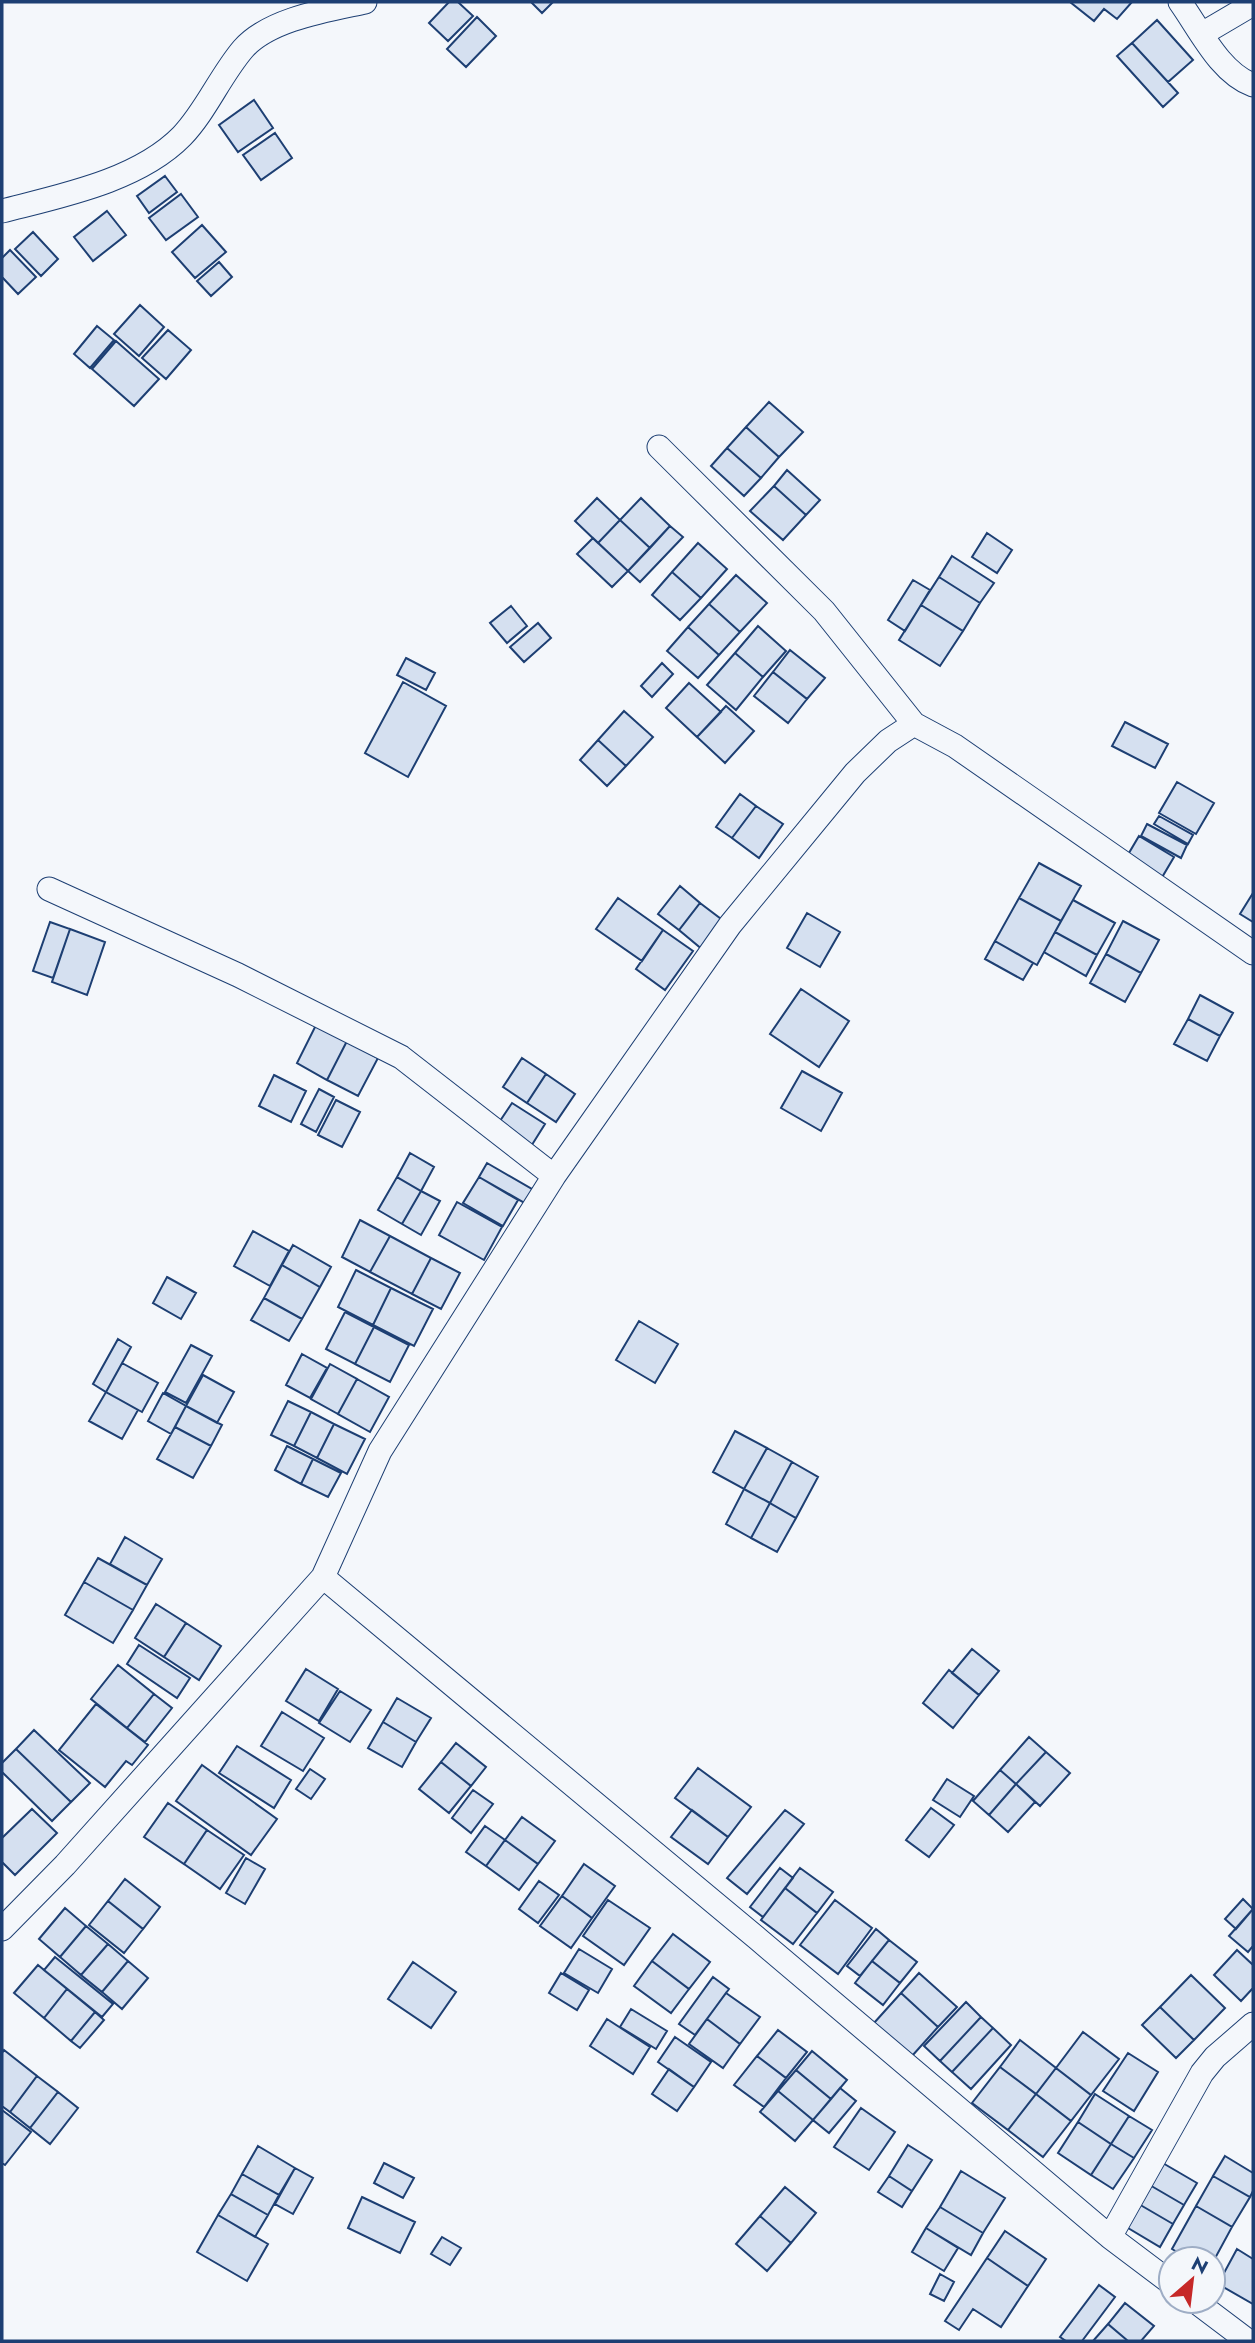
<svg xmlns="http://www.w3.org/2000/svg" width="1255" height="2343" font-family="Jost,sans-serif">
<rect width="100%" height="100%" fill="#f4f7fb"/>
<!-- building -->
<path fill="#d5e0f0" stroke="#1d3f73" stroke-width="2" d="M449,2h9l15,14 -25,25 -19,-18z
M531,2h22l-11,11z
M1070,2h62l-15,17 -13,-10 -10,12z
M477,17l19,19 -30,31 -19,-18z
M1157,20l36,40 -25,22 -36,-39z
M1132,43l46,50 -15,14 -46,-51z
M254,100l19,28 -35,24 -19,-27z
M275,133l17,25 -31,22 -18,-25z
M165,176l12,16 -28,21 -12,-17z
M181,194l17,23 -32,23 -17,-22z
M107,211l19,24 -33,26 -19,-24z
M202,225l24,27 -31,26 -23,-26z
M33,232l25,27 -17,17 -26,-27z
M10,250l26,27 -18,17 -16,-17v-19z
M219,262l13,15 -21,19 -14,-15z
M140,305l24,22 -25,29 -25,-22z
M97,326l17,14 -24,28 -16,-14z
M168,330l23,20 -25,29 -24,-21z
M116,341l43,38 -25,27 -42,-37z
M769,402l34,30 -24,25 -33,-30z
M746,427l33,30 -18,21 -34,-30z
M727,448l34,30 -17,18 -33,-30z
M787,470l33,30 -14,15 -32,-29z
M774,486l32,29 -23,25 -33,-29z
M597,498l23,22 -22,23 -23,-22z
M641,498l29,28 -20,22 -30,-28z
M620,520l30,28 -22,23 -30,-28z
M670,526l13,11 -43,45 -12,-11z
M987,533l25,17 -15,23 -25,-16z
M593,538l35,33 -16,16 -35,-33z
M698,543l29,26 -26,29 -29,-26z
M952,556l42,27 -14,20 -41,-26z
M672,572l29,26 -21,22 -28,-25z
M736,575l31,28 -27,29 -31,-28z
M939,577l41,26 -17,28 -42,-26z
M913,580l17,10 -25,41 -17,-11z
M709,604l31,28 -21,23 -31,-28z
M921,605l42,26 -23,35 -41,-26z
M511,606l16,20 -20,17 -17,-20z
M538,623l13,15 -27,24 -14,-15z
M758,626l28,25 -23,26 -28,-24z
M688,627l31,28 -21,23 -31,-27z
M790,650l35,28 -18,21 -34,-27z
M735,653l28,24 -27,33 -29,-25z
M406,658l29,15 -9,17 -29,-15z
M662,663l11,11 -21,23 -11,-11z
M773,672l34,27 -19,24 -34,-27z
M403,682l43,24 -38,71 -43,-24z
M689,683l32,29 -24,25 -31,-29z
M726,706l28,25 -29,32 -28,-26z
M624,711l29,26 -27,29 -28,-26z
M1125,722l43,22 -13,24 -43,-22z
M598,740l28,26 -19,20 -27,-26z
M1177,782l37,21 -18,31 -37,-21z
M740,794l16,12 -24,32 -16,-11z
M756,806l27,18 -24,34 -27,-20z
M1159,816l34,19 -5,9 -34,-20z
M1147,824l40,21 -6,13 -40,-22z
M1139,836l35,21 -13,22 -35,-21z
M1039,863l42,23 -20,35 -42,-23z
M680,886l20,17 -21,27 -21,-16z
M1253,893v29l-13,-8z
M618,898l45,32 -21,31 -46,-32z
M1019,898l42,23 -24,44 -42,-24z
M1073,900l42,23 -18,32 -42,-23z
M700,903l25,19 -22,28 -24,-20z
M807,913l33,19 -20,35 -33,-19z
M1123,921l36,19 -18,33 -35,-19z
M50,922l20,7 -17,49 -20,-7z
M70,929l35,13 -18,53 -35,-13z
M663,930l30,21 -28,39 -29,-21z
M1055,932l42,23 -11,21 -42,-24z
M995,941l38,22 -10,17 -38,-21z
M1106,954l35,19 -16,29 -35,-19z
M801,989l48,32 -30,46 -49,-33z
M1200,995l33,18 -13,23 -32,-17z
M1188,1019l32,17 -13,25 -33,-17z
M316,1025l31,16 -20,39 -30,-17z
M347,1041l31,17 -20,38 -31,-16z
M522,1058l24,16 -19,29 -24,-16z
M802,1071l40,22 -21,38 -40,-23z
M546,1074l29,20 -19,28 -29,-19z
M274,1075l32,16 -15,31 -32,-16z
M319,1089l15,8 -18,35 -15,-8z
M336,1100l24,12 -18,35 -24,-12z
M512,1103l33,21 -15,24 -34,-21z
M410,1153l24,14 -13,24 -24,-14z
M487,1163l50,29 -7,14 -51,-29z
M397,1177l24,14 -19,33 -24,-14z
M479,1177l39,23 -15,26 -40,-23z
M421,1191l19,10 -19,34 -19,-11z
M457,1202l45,25 -18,33 -45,-25z
M360,1220l30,16 -20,36 -28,-15z
M253,1231l36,20 -19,35 -36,-20z
M390,1236l41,22 -19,36 -42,-22z
M293,1245l38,22 -11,20 -38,-22z
M431,1258l29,15 -19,36 -29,-15z
M282,1265l38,22 -18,32 -38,-21z
M356,1270l35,18 -18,37 -35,-18z
M167,1277l29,16 -15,26 -28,-16z
M391,1288l42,21 -19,37 -41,-21z
M264,1298l38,21 -13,22 -38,-21z
M345,1312l29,15 -19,37 -29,-15z
M639,1321l39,23 -23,39 -39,-23z
M374,1327l35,18 -19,37 -35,-18z
M118,1339l13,8 -25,45 -13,-8z
M191,1345l21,11 -26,47 -21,-11z
M302,1354l25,14 -17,30 -24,-13z
M122,1363l36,20 -16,29 -36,-20z
M330,1364l27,15 -19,35 -27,-15z
M203,1375l31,17 -17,31 -31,-17z
M357,1379l32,18 -19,35 -32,-18z
M106,1392l32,18 -16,29 -33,-18z
M163,1393l23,13 -15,28 -23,-13z
M288,1401l23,11 -17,34 -23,-11z
M186,1406l36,19 -11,21 -36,-19z
M311,1412l23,12 -17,34 -23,-12z
M334,1424l31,15 -18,35 -30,-16z
M175,1427l36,19 -18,32 -36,-19z
M735,1431l32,17 -23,41 -31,-17z
M287,1446l26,13 -12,25 -26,-14z
M767,1448l25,14 -22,41 -26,-14z
M313,1459l28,14 -13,24 -27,-13z
M792,1462l26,15 -22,41 -26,-15z
M744,1489l26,14 -19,35 -25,-14z
M770,1503l26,15 -19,34 -26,-14z
M125,1537l37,22 -15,26 -37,-21z
M98,1558l49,27 -14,25 -49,-28z
M84,1582l49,28 -20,33 -48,-28z
M156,1604l30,19 -22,34 -29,-19z
M186,1623l35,23 -22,34 -35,-23z
M139,1645l51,33 -13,20 -50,-34z
M972,1649l27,22 -20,24 -27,-22z
M118,1665l36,29 -27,34 -36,-29z
M306,1669l32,20 -19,32 -33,-20z
M949,1670l30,25 -26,33 -30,-25z
M340,1691l31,19 -21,32 -31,-19z
M154,1694l18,14 -27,34 -18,-14z
M397,1698l34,20 -15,24 -33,-20z
M96,1704l52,41 -16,20 -6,-4 -21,26 -46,-37z
M282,1712l42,26 -21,33 -42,-25z
M383,1722l33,20 -14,25 -34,-19z
M34,1730l56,53 -19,19 -55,-53z
M1029,1737l17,15 -30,32 -16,-14z
M456,1743l30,24 -15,19 -30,-24z
M237,1746l54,34 -17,28 -55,-35z
M16,1749l55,53 -19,19 -50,-49v-9z
M1046,1752l24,21 -30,33 -24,-22z
M441,1762l30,24 -22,27 -30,-24z
M202,1765l75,54 -26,36 -75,-54z
M698,1768l53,39 -23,30 -53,-39z
M310,1769l15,10 -14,20 -15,-10z
M1000,1770l16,14 -27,31 -16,-14z
M947,1779l27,17 -14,21 -27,-17z
M1016,1784l19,18 -27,30 -19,-17z
M473,1790l20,14 -22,29 -19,-15z
M168,1803l39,27 -23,34 -40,-27z
M931,1808l23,17 -25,32 -23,-17z
M32,1809l25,24 -42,42 -13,-13v-24z
M692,1810l36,27 -20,27 -37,-27z
M785,1810l19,14 -57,70 -20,-16z
M522,1817l33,24 -17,23 -33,-24z
M485,1826l20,14 -19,26 -20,-14z
M207,1830l37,25 -24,34 -36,-25z
M505,1840l33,24 -19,26 -33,-24z
M246,1858l19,11 -20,35 -19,-11z
M584,1864l31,22 -23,32 -30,-22z
M780,1868l13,10 -30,39 -13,-10z
M800,1868l33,24 -16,21 -32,-25z
M125,1879l35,28 -17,22 -35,-28z
M539,1881l20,14 -21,28 -19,-14z
M785,1888l32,25 -24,31 -32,-24z
M562,1896l30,22 -21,30 -31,-22z
M1243,1899l10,10 -17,20 -11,-10z
M608,1900l42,28 -26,37 -41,-29z
M835,1900l37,28 -34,46 -38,-29z
M108,1901l35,28 -19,24 -35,-28z
M65,1908l21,18 -26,31 -21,-18z
M1253,1909v37l-5,6 -19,-16z
M86,1926l22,18 -27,31 -21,-18z
M876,1929l13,11 -29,36 -13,-10z
M673,1934l37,28 -21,27 -37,-28z
M889,1940l28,22 -17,21 -28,-22z
M108,1944l20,17 -26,31 -21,-17z
M579,1949l33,20 -14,24 -34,-20z
M1237,1950l16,15v23l-12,13 -27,-26z
M55,1957l58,47 -11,13 -58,-47z
M128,1961l20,17 -26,31 -20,-17z
M652,1961l37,28 -18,24 -37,-27z
M872,1961l28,22 -17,22 -28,-22z
M413,1962l43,30 -25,36 -43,-29z
M38,1965l29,24 -23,29 -30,-25z
M561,1973l28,17 -12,20 -28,-17z
M919,1973l38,34 -19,20 -37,-34z
M1191,1975l34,33 -31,32 -34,-33z
M713,1977l16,12 -34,46 -16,-11z
M67,1989l28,23 -24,29 -27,-23z
M726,1993l34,24 -20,27 -33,-25z
M901,1993l37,34 -26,29 -38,-33z
M966,2002l15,15 -41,44 -16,-15z
M1160,2007l34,33 -18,18 -34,-33z
M631,2009l36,22 -11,18 -36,-22z
M95,2012l9,8 -24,28 -9,-7z
M981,2017l12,11 -41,44 -12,-11z
M607,2019l43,28 -17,27 -43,-28z
M707,2019l33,25 -17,24 -34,-24z
M993,2028l18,17 -40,44 -19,-17z
M778,2030l29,22 -21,26 -29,-22z
M1083,2032l36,27 -28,36 -35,-27z
M675,2037l36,25 -17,25 -36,-25z
M1020,2040l36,28 -20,26 -36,-27z
M4,2050l33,26 -27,36 -8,-6v-53z
M812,2051l35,29 -16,19 -35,-29z
M1128,2053l30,19 -24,39 -31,-20z
M757,2056l29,22 -22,29 -30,-22z
M1000,2067l36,27 -28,36 -36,-27z
M1056,2068l35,27 -20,26 -35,-27z
M669,2069l25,18 -17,24 -25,-17z
M796,2070l35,29 -18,21 -35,-29z
M37,2076l21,16 -28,36 -20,-16z
M840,2088l16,13 -27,32 -16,-13z
M778,2091l35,29 -18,21 -35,-29z
M58,2092l20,16 -28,36 -20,-16z
M1036,2094l35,27 -28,36 -35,-27z
M1095,2094l34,22 -18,28 -33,-22z
M861,2108l34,24 -26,38 -35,-23z
M2,2110l29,22 -26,33 -3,-2z
M1129,2116l23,14 -18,28 -23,-14z
M1078,2122l33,22 -20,31 -33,-22z
M1111,2144l23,14 -21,31 -22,-14z
M908,2145l24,15 -20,31 -23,-15z
M258,2146l37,22 -16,27 -37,-21z
M1225,2156l28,17v18l-3,6 -37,-21z
M1161,2162l36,21 -13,22 -36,-21z
M384,2163l30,15 -11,20 -29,-15z
M295,2168l18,10 -20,36 -18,-10z
M961,2171l44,27 -22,35 -43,-26z
M242,2174l37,21 -11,20 -37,-21z
M889,2176l23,15 -10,16 -24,-15z
M1213,2176l37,21 -18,30 -36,-21z
M1148,2184l36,21 -11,19 -36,-21z
M785,2187l31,26 -25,30 -31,-27z
M231,2194l37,21 -13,22 -37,-22z
M362,2197l53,25 -15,31 -52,-25z
M1137,2203l36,21 -13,23 -37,-22z
M1196,2206l36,21 -19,35v-3h-24l-17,-10z
M940,2207l43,26 -12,22 -45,-27z
M218,2215l50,29 -21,37 -50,-29z
M760,2216l31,27 -24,28 -31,-27z
M926,2228l32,20 -14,23 -32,-19z
M1005,2231l41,28 -18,27 -41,-28z
M442,2237l19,11 -11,17 -19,-11z
M1237,2249l16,10v45l-35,-20z
M987,2258l41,28 -27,41 -28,-18 -14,21 -14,-9z
M940,2274l14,8 -10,19 -14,-7z
M1099,2285l16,12 -33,44h-16l-6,-4z
M1125,2303l29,23 -13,15h-13l-20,-17z
M1108,2324l20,17h-35z"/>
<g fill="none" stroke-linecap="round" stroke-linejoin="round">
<!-- minor casing -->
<g stroke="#1d3f73" stroke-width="25">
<path id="minor" d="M1180,2c20,28 40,71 73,83
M1202,34l51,-30
M2,211c58,-15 136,-30 180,-75 24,-25 38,-60 61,-87 26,-30 85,-39 122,-47
M659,447l165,164 90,113
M49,889l189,86 163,82 153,119
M323,1577l435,362 352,298 61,46
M2,1929l63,-64 258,-288 57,-126 174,-275 176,-251 125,-152 33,-32 26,-17 41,22 298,207
M1110,2237l92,-164 13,-16 38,-33
M1195,2301l53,40"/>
</g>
<!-- minor -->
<use href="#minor" stroke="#f4f7fb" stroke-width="23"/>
</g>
<!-- border -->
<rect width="1255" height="2343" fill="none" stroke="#1d3f73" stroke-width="7"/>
<!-- north arrow -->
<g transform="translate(1192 2280) rotate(28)"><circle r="33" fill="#f4f7fb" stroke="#9eadc5" stroke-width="2"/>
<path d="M0-5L12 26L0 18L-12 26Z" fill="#c62828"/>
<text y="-10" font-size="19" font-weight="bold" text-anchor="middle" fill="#1d3f73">N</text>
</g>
</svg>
